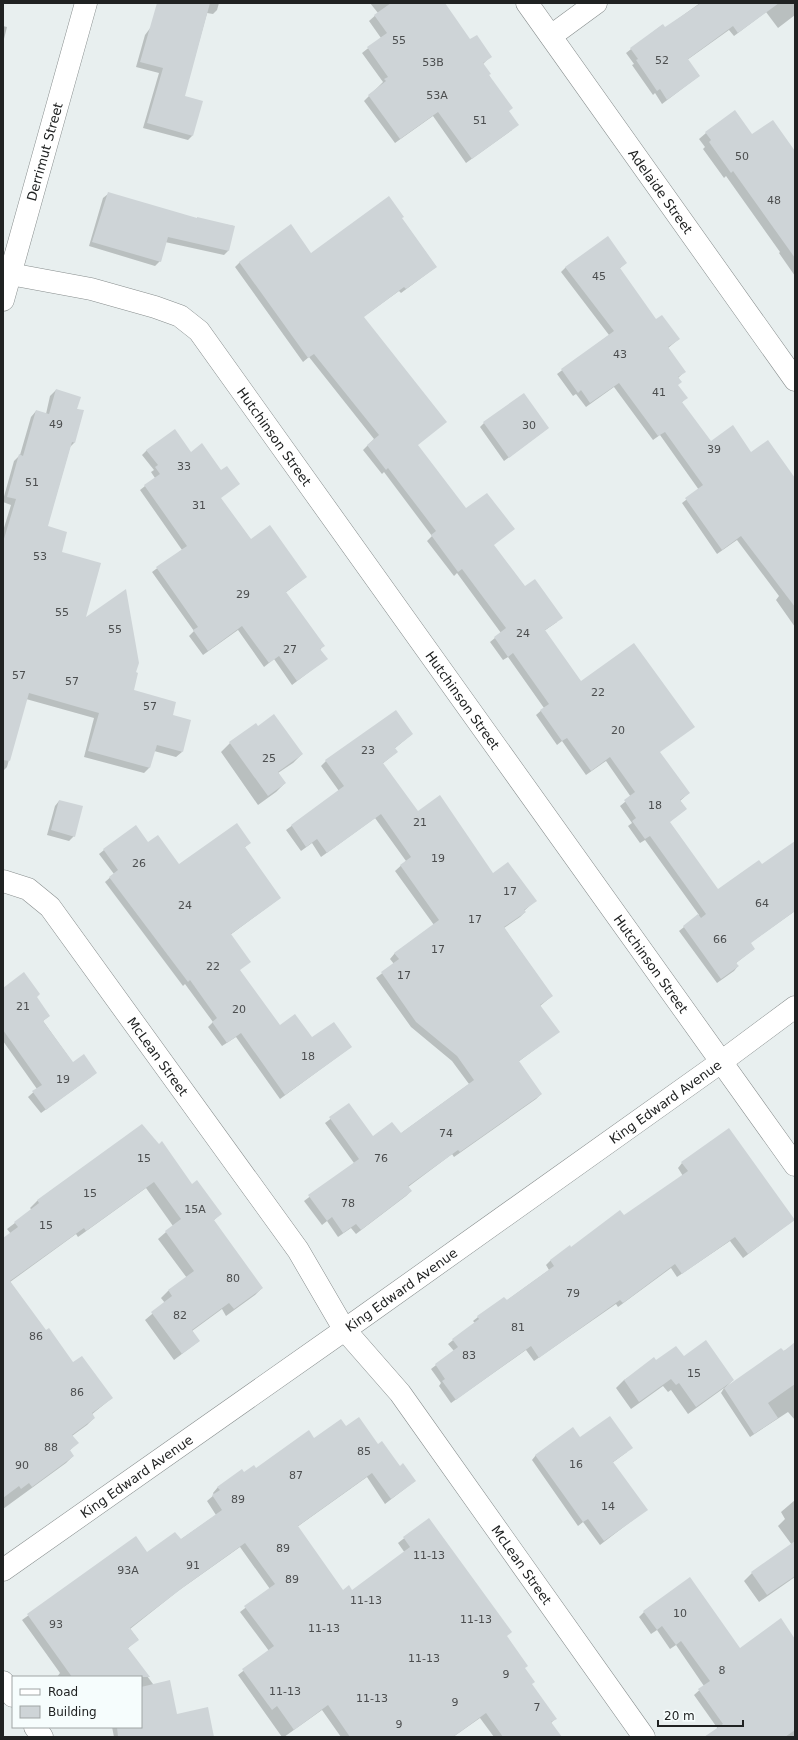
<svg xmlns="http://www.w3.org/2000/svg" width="798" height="1740" font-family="'DejaVu Sans',sans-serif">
<rect width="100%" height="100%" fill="#e8efef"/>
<!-- shadow -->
<path fill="#0003" d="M169,3h50l-2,7 -4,4 -6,-1 -23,83 8,40 -4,4 -45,-12 16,-55 -23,-6 9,-32z
M370,3h73l27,38 21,15 -8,8 25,47 4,19 -46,33 -33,-47 -38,27 -31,-42 19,-19 -21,-29 19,-15 -12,-17 9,-8z
M700,3h95v12l-17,13 -12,-16 -32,24 -5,-6 -42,30 12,16 -37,28 -7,-11 -2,2 -21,-30 2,-1 -8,-11 36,-28 2,4z
M3,26l4,1 -4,16z
M706,133l46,2 43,18v123l-16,-23 1,-1 -54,-76 -2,2 -21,-29 2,-2 -6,-8z
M108,194l88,25 38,7 -6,25 -4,4 -59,-13 -5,19 -5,5 -66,-20 14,-48z
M401,218l35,49 -35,26 -2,-2 -36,26 54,128 108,142 32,35 -13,9 37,51 78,70 30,41 -9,8 6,8 -17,13 49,69 44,-25 33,-24v69l-45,32 4,6 -18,14 2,3 -4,5 -17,12 -38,-52 20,-16 -54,-75 -5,3 -12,-17 4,-3 -12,-17 11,-9 -25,-36 -20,14 -24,-34 -5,4 -21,-30 8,-7 -36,-51 -5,3 -13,-18 11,-9 -44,-60 -3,3 -27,-35 5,-5 -48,-64 -2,2 -19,-24 11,-11 -65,-82 -6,5 -68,-95 5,-5 71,-8z
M626,263l-7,6 37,52 23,18 -11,9 16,24 -6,6 -1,8 9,12 -5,5 29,40 41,10 44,27v147l-19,-27 3,-4 -42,-56 -20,14 -35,-51 17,-13 -39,-55 -7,5 -39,-53 -28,20 -10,-13 -3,2 -16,-22 52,-39 -48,-63 5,-5z
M56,390l20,19 7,2 -9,32 -4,4 -23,80 13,25 24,68 51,53 -2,17 38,25 11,37 -6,5 -22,-6 -5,17 -5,5 -60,-16 10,-39 -68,-19 -19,68 -4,4v-240l8,-26 -8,-3v-2l11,-39 6,-6 11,-38 5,-6 10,3 4,-18z
M484,423l64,5 -44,33 -24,-34z
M147,450l73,48 31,42 55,37 -21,16 38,53 -3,4 6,9 -34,26 -18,-26 -10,8 -26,-37 -35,25 -14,-19 5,-5 -42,-59 30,-22 -42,-60 15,-12 -4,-6 3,-2 -12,-15z
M412,734l-18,15 3,3 -15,12 35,49 76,62 42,26 -11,10 1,1 -5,5 -16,11 48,68 -12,10 18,26 -40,30 23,32 -5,5 -82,58 -2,-3 -44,33 3,4 -5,5 -50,38 -5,-6 -13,9 -11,-16 -5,4 -18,-24 50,-38 -29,-40 24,-18 23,33 28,-4 69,-50 -17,-23 -41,-34 -35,-49 18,-14 -4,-5 5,-6 39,-28 -39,-54 11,-10 -31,-43 -54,39 -9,-14 -11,8 -15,-21 53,-39 -18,-25 5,-5z
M230,743l72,11 -9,9 -15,10 7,10 -9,9 -18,13 -37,-53z
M59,801l15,35 -5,5 -22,-6 8,-29z
M148,843l31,23 71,-23 -6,5 36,50 -50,37 9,35 40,56 32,13 40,8 -71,52 -44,-62 -14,9 -14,-19 5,-5 -28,-38 -2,2 -78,-104 9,-8 -15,-20 5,-4z
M3,989l33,8 13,19 -6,5 30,42 18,14 -50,36 -13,-16 9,-8 -34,-48z
M142,1125l50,60 28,29 -7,7 49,67 -7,7 -29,21 -4,-7 -30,22 7,10 -25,19 -29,-40 20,-17 -4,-5 7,-7 19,-13 -29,-39 15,-13 -27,-38 -68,49 -2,-3 -66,48 36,50 27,32 39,34 -21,17 3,3 -7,7 -15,11 5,7 -8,8 4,5 -7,7 -63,46v-270l8,-5 -4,-5 25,-19 -2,-2 7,-7z
M682,1163l112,57 -51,38 -13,-17 -53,36 -6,-9 -53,39 -2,-3 -82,57 -8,-11 -75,53 -12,-17 2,-3 -10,-14 23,-18 -6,-7 27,-21 -2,-2 5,-4 28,-16 43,-31 -3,-5 4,-4 20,-14 1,1 53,-31 59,-41 -5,-8z
M795,1344v76l-7,-8 -38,25 -29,-44 3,-5 -36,26 -17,-24 -3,2 -5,-6 -32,23 -15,-21 8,-8 32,-19 28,-3 49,22 -8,8z
M346,1427l32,19 37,35 -30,23 -18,-27 -70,50 46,64h9l53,-38 -7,-10 31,-24 77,117 18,32 7,16 24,35 -4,4 7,14h-64l-14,-19 -27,19h-112l-19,-27 -38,27h-2l-44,-62 31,-24 -29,-39 30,-23 -30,-42 -62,44 -48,38 8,10 -11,10 49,66 37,22h-99l-2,-10h29v-50h-84l3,-4 -38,-53 114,-83 11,16 33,-13 36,-25 -9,-14 7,-6 -1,-2 5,-6 26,-13 12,-4 58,-30z
M580,1438l47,14 -15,11 34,47 -46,35 -17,-23 -5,4 -46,-66 4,-5z
M795,1500v77l-36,25 -15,-21 8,-8 40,-28 -14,-19 7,-7 -4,-7z
M644,1612l96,37 55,-9v97l-72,-1 -29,-41 10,-9 -28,-41 -6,4 -13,-19 -6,4 -12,-17z"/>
<!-- building -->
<path fill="#ced4d7" d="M157,3h53l-25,93 18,5 -10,35 -46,-13 16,-55 -23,-6z
M391,3h54l25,36 7,-4 15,22 -9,6 8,11 -2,1 24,33 -4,3 10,14 -47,34 -34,-47 -38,27 -32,-44 18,-14 -2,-2 4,-2 -21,-30 20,-14 -13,-18z
M701,3h78l-41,30 -5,-7 -45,33 12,17 -33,24 -7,-11 -3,2 -21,-31 2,-1 -8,-11 33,-24 2,3z
M735,110l17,24 21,-14 22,31v107l-62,-87 -2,2 -22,-31 2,-2 -6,-8z
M108,192l89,26v-1l38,9 -6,25 -61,-14 -7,25 -69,-20z
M389,196l15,21 -2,1 35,49 -31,22 -2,-2 -40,30 83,105 -29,23 48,63 21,-15 28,36 -21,16 31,41 10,-7 28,39 -18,12 36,51 53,-38 61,84 -35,25 30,41 -10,7 7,9 -17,13 48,67 41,-29 3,4 33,-23v70l-44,32 4,6 -19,14 3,3 -18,13 -38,-53 15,-12 3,4 5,-4 -56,-78 -5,3 -13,-18 4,-3 -12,-18 11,-8 -25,-35 -19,14 -24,-33 -5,3 -22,-31 9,-6 -36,-51 -5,4 -14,-20 12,-9 -44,-59 -4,3 -27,-37 5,-4 -48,-63 -2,2 -19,-25 12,-10 -65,-81 -6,4 -69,-96 52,-38 20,29z
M608,236l19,27 -7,5 36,51 6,-4 18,24 -12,8 18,25 -8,5 4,5 -4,3 10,13 -6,4 29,39 22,-16 18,27 17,-12 27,38v129l-54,-71 -19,14 -37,-52 18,-13 -38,-53 -7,4 -39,-53 -29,20 -9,-13 -3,3 -17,-24 53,-38 -49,-64z
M56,389l25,8 -4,12 7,1 -9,33 -3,-1 -24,84 19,6 -5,20 39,11 -15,54 40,-28 13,74 -3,9 2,1 -4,17 42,12 -3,13 18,5 -8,32 -26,-7 -7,23 -62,-17 11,-38 -70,-20 -19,68 -7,-1v-218l13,-43 -9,-2 12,-43 4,2 13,-46 13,4z
M524,393l25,35 -40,30 -26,-36z
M175,429l16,23 11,-9 19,27 6,-4 13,18 -19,14 30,41 19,-14 37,52 -21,15 39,54 -5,3 8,10 -31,22 -18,-25 -10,7 -27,-37 -34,25 -15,-21 5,-3 -42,-60 31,-21 -43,-61 16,-11 -5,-7 3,-2 -12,-15z
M396,710l17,24 -18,14 3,4 -15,11 35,48 22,-16 53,78 15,-11 29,39 -13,9 2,2 -22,15 49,69 -13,9 20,27 -41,29 23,33 -82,58 -2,-2 -50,36 4,5 -51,39 -5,-6 -13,9 -11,-16 -5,4 -19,-26 51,-36 -30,-42 20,-14 24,33 19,-14 9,11 73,-53 -17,-24 -41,-34 -35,-50 18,-13 -5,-6 45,-33 -39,-55 11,-8 -30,-43 -54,39 -10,-14 -11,8 -15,-22 53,-39 -19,-26z
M274,714l29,40 -25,18 8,11 -18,13 -39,-54 27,-19 2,3z
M59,800l24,6 -8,31 -24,-7z
M237,823l14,20 -6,4 36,51 -50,36 20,28 -11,8 40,55 15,-11 17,23 22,-15 18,25 -67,48 -44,-62 -14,10 -15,-21 5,-4 -27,-38 -2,2 -79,-105 9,-7 -15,-21 33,-24 12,17 10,-7 21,29z
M24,972l16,22 -3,3 13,19 -7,5 30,41 11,-8 13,19 -51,37 -14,-19 10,-6 -39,-55v-42z
M142,1124l17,20 3,-3 30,43 5,-4 25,34 -8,6 49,68 -29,21 -5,-6 -37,27 8,11 -18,13 -31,-42 21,-16 -4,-6 26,-19 -29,-40 16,-12 -27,-37 -68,49 -2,-3 -74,53 36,49 3,-2 24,34 9,-6 31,42 -21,15 3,5 -23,17 7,8 -9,7 4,6 -42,31 -3,-4 -8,6 -2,-3 -16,12v-260l15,-11 -4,-5 25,-19 -2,-3z
M729,1128l66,92 -47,34 -13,-17 -53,37 -7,-10 -52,39 -3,-3 -81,58 -8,-12 -75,54 -14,-19 3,-2 -10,-15 23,-17 -6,-8 27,-20 -2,-3 27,-19 3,3 47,-34 -4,-6 20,-15 1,2 49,-37 4,5 64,-44 -7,-9z
M706,1340l28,40 -38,27 -17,-24 -3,2 -5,-6 -32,23 -15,-22 30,-23 2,3 20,-14 8,10z
M795,1342v42l-27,19 10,15 -24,16 -30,-46 57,-40 3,3z
M610,1416l23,32 -20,14 35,48 -44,31 -16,-22 -5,3 -48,-67 38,-28 7,10z
M359,1417l19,27 4,-3 18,25 3,-3 13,18 -25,18 -19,-26 -74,53 45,64 6,-5 3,5 58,-43 -7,-10 26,-19 83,114 -5,4 21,30 -3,2 10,14 -3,2 25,35 -6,3 11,15h-59l-17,-24 -33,24h-103l-22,-32 -34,25 -17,-24 -5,4 -30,-41 32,-23 -30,-40 31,-22 -30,-41 -60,43 -55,42 9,12 -11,8 22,29h-78l-45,-63 109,-78 11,16 28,-20 6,7 41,-29 -10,-15 8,-5 -3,-3 25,-18 2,3 10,-7 2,3 53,-38 5,8 27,-19 5,7z
M795,1541v35l-28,19 -16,-23z
M690,1577l50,71 41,-30 14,21v91l-10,7h-81l19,-13 -25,-35 12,-8 -29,-40 -5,4 -14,-19 -5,4 -14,-19z
M170,1680l7,34 31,-7 6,30h-96l-1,-10h24v-40z"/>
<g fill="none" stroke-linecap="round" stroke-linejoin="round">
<!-- minor casing -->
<g stroke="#878d8d" stroke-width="23">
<g id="minor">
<path id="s1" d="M527,3l268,377"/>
<path d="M551,36l45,-33"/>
<path id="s2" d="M3,271l7,3 81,15 64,18 25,9 19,15 596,834"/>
<path id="s3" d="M3,300l83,-297"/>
<path id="s4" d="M3,881l25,8 22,18 248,343 46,79 56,64 244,344"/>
<path id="s5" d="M3,1570l357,-251 361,-257 74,-55"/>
<path d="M3,1682l10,14"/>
<path d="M35,1727l7,10"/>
</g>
</g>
<!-- minor -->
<use href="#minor" stroke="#fff" stroke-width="22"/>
</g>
<g text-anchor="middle" stroke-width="3.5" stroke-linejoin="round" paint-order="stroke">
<!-- number labels -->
<g font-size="11" fill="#4c4e4f">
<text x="399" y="44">55</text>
<text x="662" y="64">52</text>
<text x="433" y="66">53B</text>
<text x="437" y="99">53A</text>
<text x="480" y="124">51</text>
<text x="742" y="160">50</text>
<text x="774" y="204">48</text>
<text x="599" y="280">45</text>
<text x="620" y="358">43</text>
<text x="659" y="396">41</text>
<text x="56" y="428">49</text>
<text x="529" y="429">30</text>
<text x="714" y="453">39</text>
<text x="184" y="470">33</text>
<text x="32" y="486">51</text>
<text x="199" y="509">31</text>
<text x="40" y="560">53</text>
<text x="243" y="598">29</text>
<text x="62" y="616">55</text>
<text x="115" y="633">55</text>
<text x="523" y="637">24</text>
<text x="290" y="653">27</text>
<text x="19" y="679">57</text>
<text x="72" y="685">57</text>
<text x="598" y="696">22</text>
<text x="150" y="710">57</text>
<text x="618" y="734">20</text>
<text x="368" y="754">23</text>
<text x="269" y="762">25</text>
<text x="655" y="809">18</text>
<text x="420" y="826">21</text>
<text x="438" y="862">19</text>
<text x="139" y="867">26</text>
<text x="510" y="895">17</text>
<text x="762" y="907">64</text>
<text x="185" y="909">24</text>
<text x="475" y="923">17</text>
<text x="720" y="943">66</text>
<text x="438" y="953">17</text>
<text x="213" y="970">22</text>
<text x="404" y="979">17</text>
<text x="23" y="1010">21</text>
<text x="239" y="1013">20</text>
<text x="308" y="1060">18</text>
<text x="63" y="1083">19</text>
<text x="446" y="1137">74</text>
<text x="144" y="1162">15</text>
<text x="381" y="1162">76</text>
<text x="90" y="1197">15</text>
<text x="348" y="1207">78</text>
<text x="195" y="1213">15A</text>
<text x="46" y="1229">15</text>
<text x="233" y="1282">80</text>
<text x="573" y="1297">79</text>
<text x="180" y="1319">82</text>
<text x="518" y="1331">81</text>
<text x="36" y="1340">86</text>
<text x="469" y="1359">83</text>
<text x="694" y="1377">15</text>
<text x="77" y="1396">86</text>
<text x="51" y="1451">88</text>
<text x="364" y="1455">85</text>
<text x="576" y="1468">16</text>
<text x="22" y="1469">90</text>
<text x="296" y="1479">87</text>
<text x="238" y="1503">89</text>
<text x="608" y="1510">14</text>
<text x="283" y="1552">89</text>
<text x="429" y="1559">11-13</text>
<text x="193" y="1569">91</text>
<text x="128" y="1574">93A</text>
<text x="292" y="1583">89</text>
<text x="366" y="1604">11-13</text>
<text x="680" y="1617">10</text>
<text x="476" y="1623">11-13</text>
<text x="56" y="1628">93</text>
<text x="324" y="1632">11-13</text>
<text x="424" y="1662">11-13</text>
<text x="722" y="1674">8</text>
<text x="506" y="1678">9</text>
<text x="285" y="1695">11-13</text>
<text x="372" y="1702">11-13</text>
<text x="455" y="1706">9</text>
<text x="537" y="1711">7</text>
<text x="399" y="1728">9</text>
</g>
<!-- street labels -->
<g font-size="13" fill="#202222" stroke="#f6fdfd">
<text dy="5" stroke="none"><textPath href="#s3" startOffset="154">Derrimut Street</textPath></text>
<text dy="5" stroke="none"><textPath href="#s1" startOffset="231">Adelaide Street</textPath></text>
<text dy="5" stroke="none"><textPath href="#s2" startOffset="337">Hutchinson Street</textPath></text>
<text dy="5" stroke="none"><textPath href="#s2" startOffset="661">Hutchinson Street</textPath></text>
<text dy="5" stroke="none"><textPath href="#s2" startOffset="985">Hutchinson Street</textPath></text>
<text dy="5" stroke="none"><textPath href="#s4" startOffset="239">McLean Street</textPath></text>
<text dy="5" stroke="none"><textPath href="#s5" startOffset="811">King Edward Avenue</textPath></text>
<text dy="5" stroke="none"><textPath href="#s5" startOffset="487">King Edward Avenue</textPath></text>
<text dy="5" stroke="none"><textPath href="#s5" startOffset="163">King Edward Avenue</textPath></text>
<text dy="5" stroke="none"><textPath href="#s4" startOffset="865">McLean Street</textPath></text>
</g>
</g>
<!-- border -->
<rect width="798" height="1740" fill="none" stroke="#202222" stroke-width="8"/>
<!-- legend -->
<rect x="12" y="1676" width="130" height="52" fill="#f6fdfd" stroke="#a0a5a5"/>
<rect x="20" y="1689" width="20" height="6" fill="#ffffff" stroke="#a0a5a5"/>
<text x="48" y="1696" font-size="12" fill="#202222">Road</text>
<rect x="20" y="1706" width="20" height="12" fill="#ced4d7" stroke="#a0a5a5"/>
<text x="48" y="1716" font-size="12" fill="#202222">Building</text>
<!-- scale -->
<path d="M658 1720v6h85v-6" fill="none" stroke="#202222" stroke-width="2"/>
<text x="664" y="1720" font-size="12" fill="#202222" stroke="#f6fdfd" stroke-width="3" paint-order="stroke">20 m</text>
</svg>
